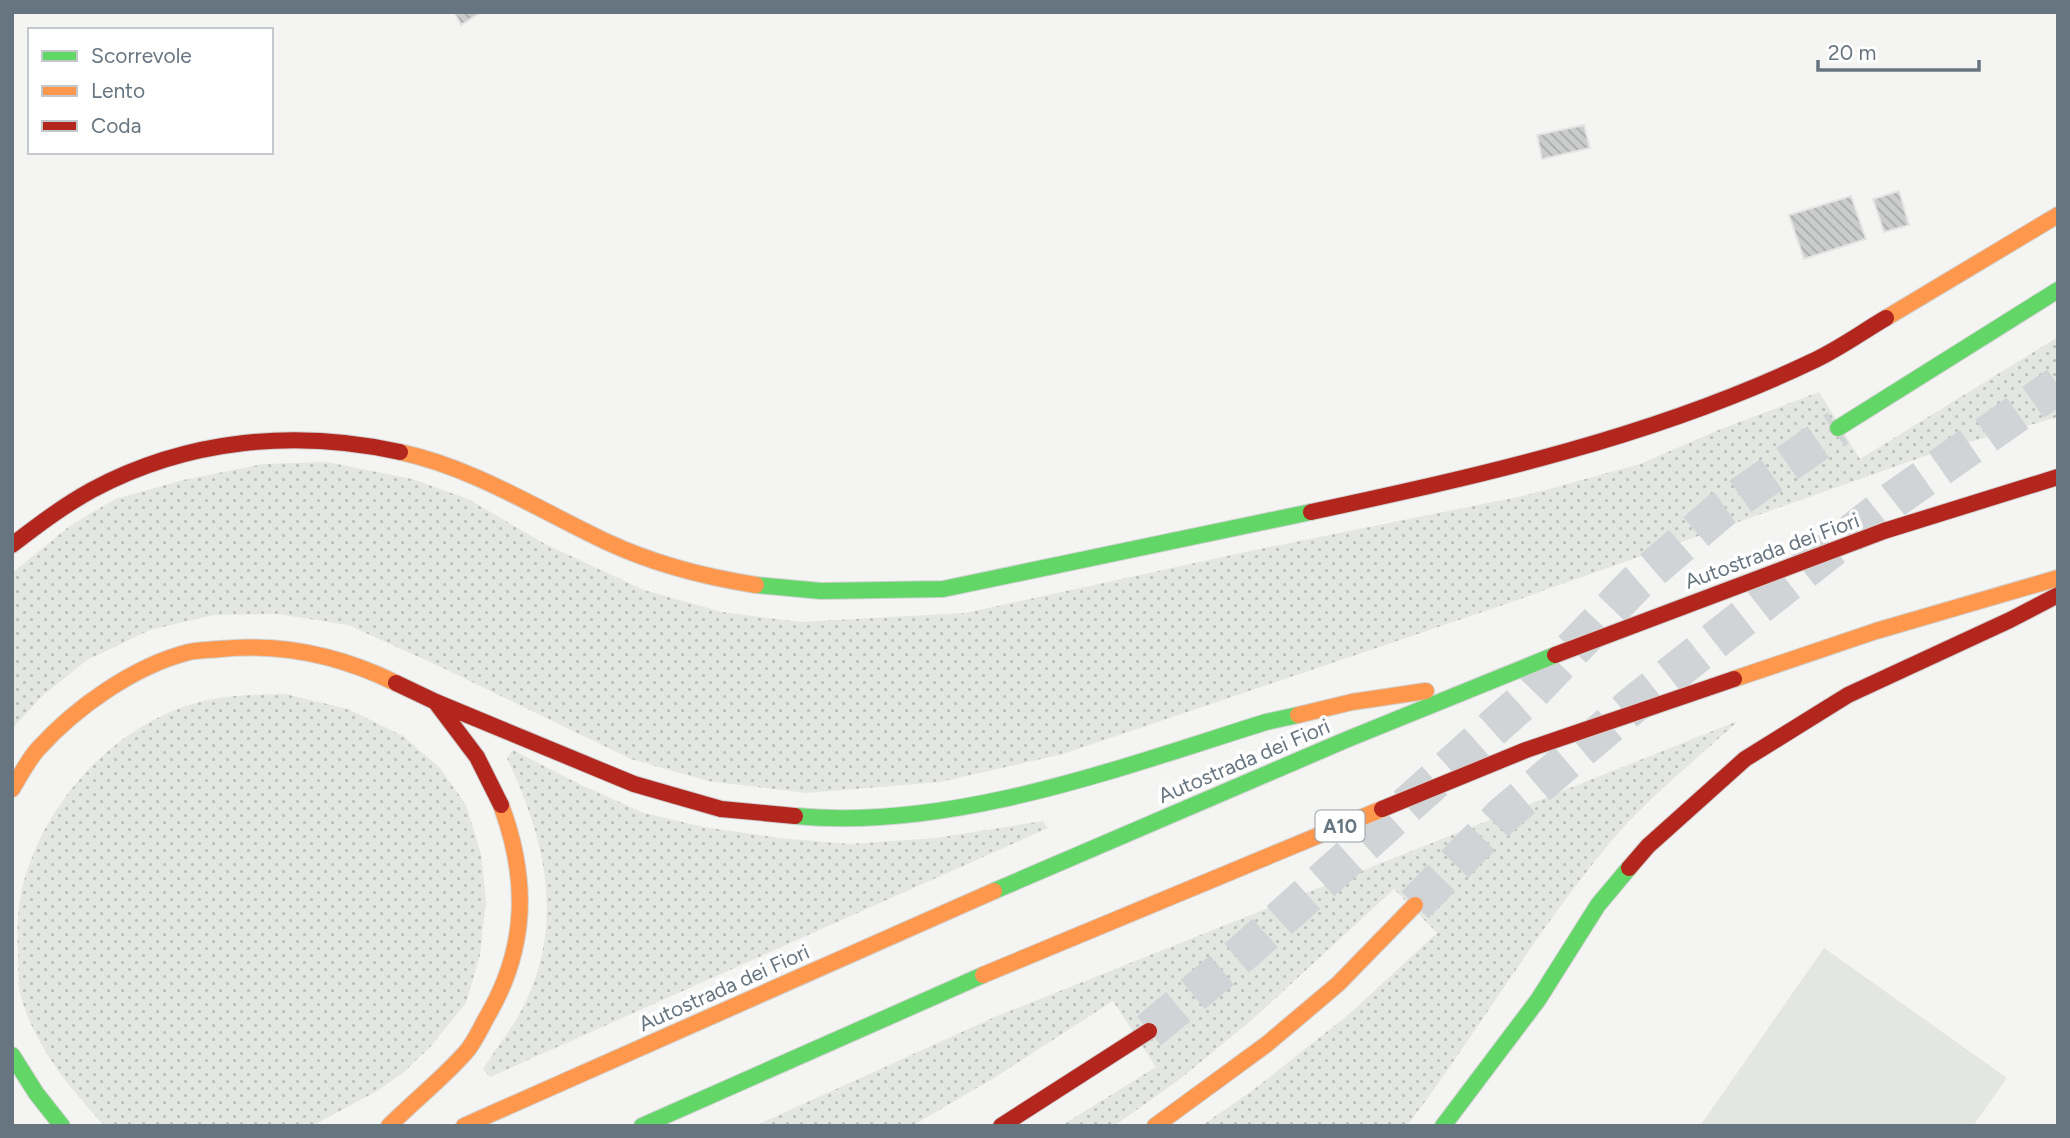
<svg xmlns="http://www.w3.org/2000/svg" width="2070" height="1138" font-family="Figtree,sans-serif">
<defs>
<pattern id="grass-dots" width="8" height="8" patternUnits="userSpaceOnUse" patternTransform="scale(1.75)"><rect width="8" height="8" fill="#e3e6e1"/><path d="M2 2h.1M6 6h.1" fill="none" stroke="#bcbfbc" stroke-width="1.8" stroke-linecap="round"/></pattern>
<pattern id="building-back-hatch" width="6" height="6" patternUnits="userSpaceOnUse" patternTransform="scale(1.75)"><rect width="6" height="6" fill="#cbcccc"/><path d="M-1 5l2 2M0 0l6 6M5-1l2 2" fill="none" stroke="#a9aaab"/></pattern>
</defs>
<rect width="100%" height="100%" fill="#f4f4f3"/>
<!-- grass -->
<path fill="url(#grass-dots)" d="M2058,337v80l-116,33 -439,155 -440,149 -123,28 -134,11 -98,-12 -77,-22 -190,-92 -93,-42 -70,-11 -65,1 -63,15 -63,30 -45,36 -30,33v-156l59,-48 44,-26 68,-19 80,-16 64,-2 85,17 56,20 77,45 99,46 78,22 78,10 165,-9 285,-62 273,-55 117,-32 81,-35 98,-37 41,67z
M285,694l63,15 55,27 37,32 26,37 15,49 5,47 -6,54 -14,48 -35,43 -27,26 -27,19 -65,35h-207c-35,-37 -70,-80 -84,-129 -4,-13 -2,-29 -3,-43 -1,-21 -1,-47 5,-69 20,-76 78,-145 152,-175 39,-15 69,-15 110,-16z
M1738,721c-42,39 -88,75 -125,118 -76,90 -135,193 -206,287h-206l51,-35 96,-76 89,-82 -43,-44 -140,129 -74,61 -66,47h-53l95,-59 -43,-66 -116,75 -85,50h-157l242,-110z
M513,750l66,34 65,29 60,14 75,11 71,6 86,-6 107,-17 5,7 -558,249 -7,-8c14,-22 32,-44 43,-68 39,-83 18,-164 -19,-243z"/>
<!-- pitch -->
<path fill="#e3e6e1" d="M1824,948l183,130 -34,48h-273z"/>
<!-- building -->
<path fill="url(#building-back-hatch)" stroke="#e4e4e3" stroke-width="2" d="M454,12h27l-20,13z
M1584,125l6,23 -48,11 -5,-24z
M1899,191l10,34 -25,7 -11,-33z
M1851,196l15,43 -62,20 -15,-44z"/>
<g fill="none" stroke-linecap="round" stroke-linejoin="round">
<!-- highway-tunnel -->
<path stroke="#d1d4d6" stroke-width="38" stroke-dasharray="38 19" stroke-linecap="butt" d="M1415,905l87,-89 137,-116 257,-202 162,-113
M1149,1031l96,-80 277,-249 113,-118 86,-74 117,-82"/>
<!-- fast casing -->
<g stroke="#d0d1d1" stroke-width="18">
<path id="fast" d="M1838,428l220,-138
M756,585l65,6 122,-2 368,-77
M795,816c156,15 324,-48 471,-94l32,-7
M994,891l354,-152 207,-84
M12,1055l24,38 26,33
M642,1126l341,-151
M1443,1126l95,-126 60,-95 31,-37"/>
</g>
<!-- slow casing -->
<g stroke="#d0d1d1" stroke-width="18">
<path id="slow" d="M1886,318l172,-103
M400,452c74,16 139,58 207,90 47,22 98,35 149,43
M1734,679l142,-48 182,-53
M1298,715l54,-13 74,-11
M12,789c8,-13 16,-29 26,-40 38,-42 96,-83 151,-97 10,-2 21,-2 31,-3 61,-6 121,7 176,34
M983,975l399,-166
M389,1126c25,-25 54,-48 77,-74 9,-10 15,-25 22,-37 40,-69 40,-137 13,-210
M464,1126l530,-235
M1155,1126l112,-82 71,-60 77,-79"/>
</g>
<!-- jam casing -->
<g stroke="#d0d1d1" stroke-width="18">
<path id="jam" d="M1311,512c172,-37 343,-75 502,-151 26,-12 49,-29 73,-43
M12,545c26,-20 51,-39 80,-55 95,-51 203,-61 308,-38
M1555,655l329,-124 174,-54
M396,683l40,19 198,82 87,25 74,7
M437,704l40,53 24,48
M1382,809l144,-59 208,-71
M1629,868l19,-22 97,-87 103,-64 162,-75 48,-25
M1001,1126l148,-95"/>
</g>
<!-- fast -->
<use href="#fast" stroke="#63d668" stroke-width="16"/>
<!-- slow -->
<use href="#slow" stroke="#ff974d" stroke-width="16"/>
<!-- jam -->
<use href="#jam" stroke="#b3261e" stroke-width="16"/>
</g>
<g text-anchor="middle" stroke-width="7" stroke-linejoin="round" paint-order="stroke">
<!-- shield labels -->
<rect fill="#fff" stroke="#959ea6" stroke-width="2" x="1315.5" y="810.5" width="49" height="31" rx="5"/>
<g font-size="19" font-weight="bold" fill="#677580">
<text x="1340" y="833">A10</text>
</g>
<!-- street labels -->
<g font-size="21" fill="#677580" stroke="#fff">
<text transform="translate(1772 551) rotate(-20)" y="7">Autostrada dei Fiori</text>
<text transform="translate(1244 761) rotate(-23)" y="7">Autostrada dei Fiori</text>
<text transform="translate(724 988) rotate(-24)" y="7">Autostrada dei Fiori</text>
</g>
</g>
<!-- border -->
<rect width="2070" height="1138" fill="none" stroke="#677580" stroke-width="28"/>
<!-- legend -->
<rect x="28" y="28" width="245" height="126" fill="#ffffff" stroke="#c2c8cc" stroke-width="2"/>
<rect x="42" y="51" width="35" height="10" fill="#63d668" stroke="#c2c8cc" stroke-width="2"/>
<text x="91" y="63" font-size="21" fill="#677580">Scorrevole</text>
<rect x="42" y="86" width="35" height="10" fill="#ff974d" stroke="#c2c8cc" stroke-width="2"/>
<text x="91" y="98" font-size="21" fill="#677580">Lento</text>
<rect x="42" y="121" width="35" height="10" fill="#b3261e" stroke="#c2c8cc" stroke-width="2"/>
<text x="91" y="133" font-size="21" fill="#677580">Coda</text>
<!-- scale -->
<path d="M1818 60v10h161v-10" fill="none" stroke="#677580" stroke-width="3.5"/>
<text x="1828" y="60" font-size="21" fill="#677580" stroke="#ffffff" stroke-width="5" paint-order="stroke">20 m</text>
</svg>
